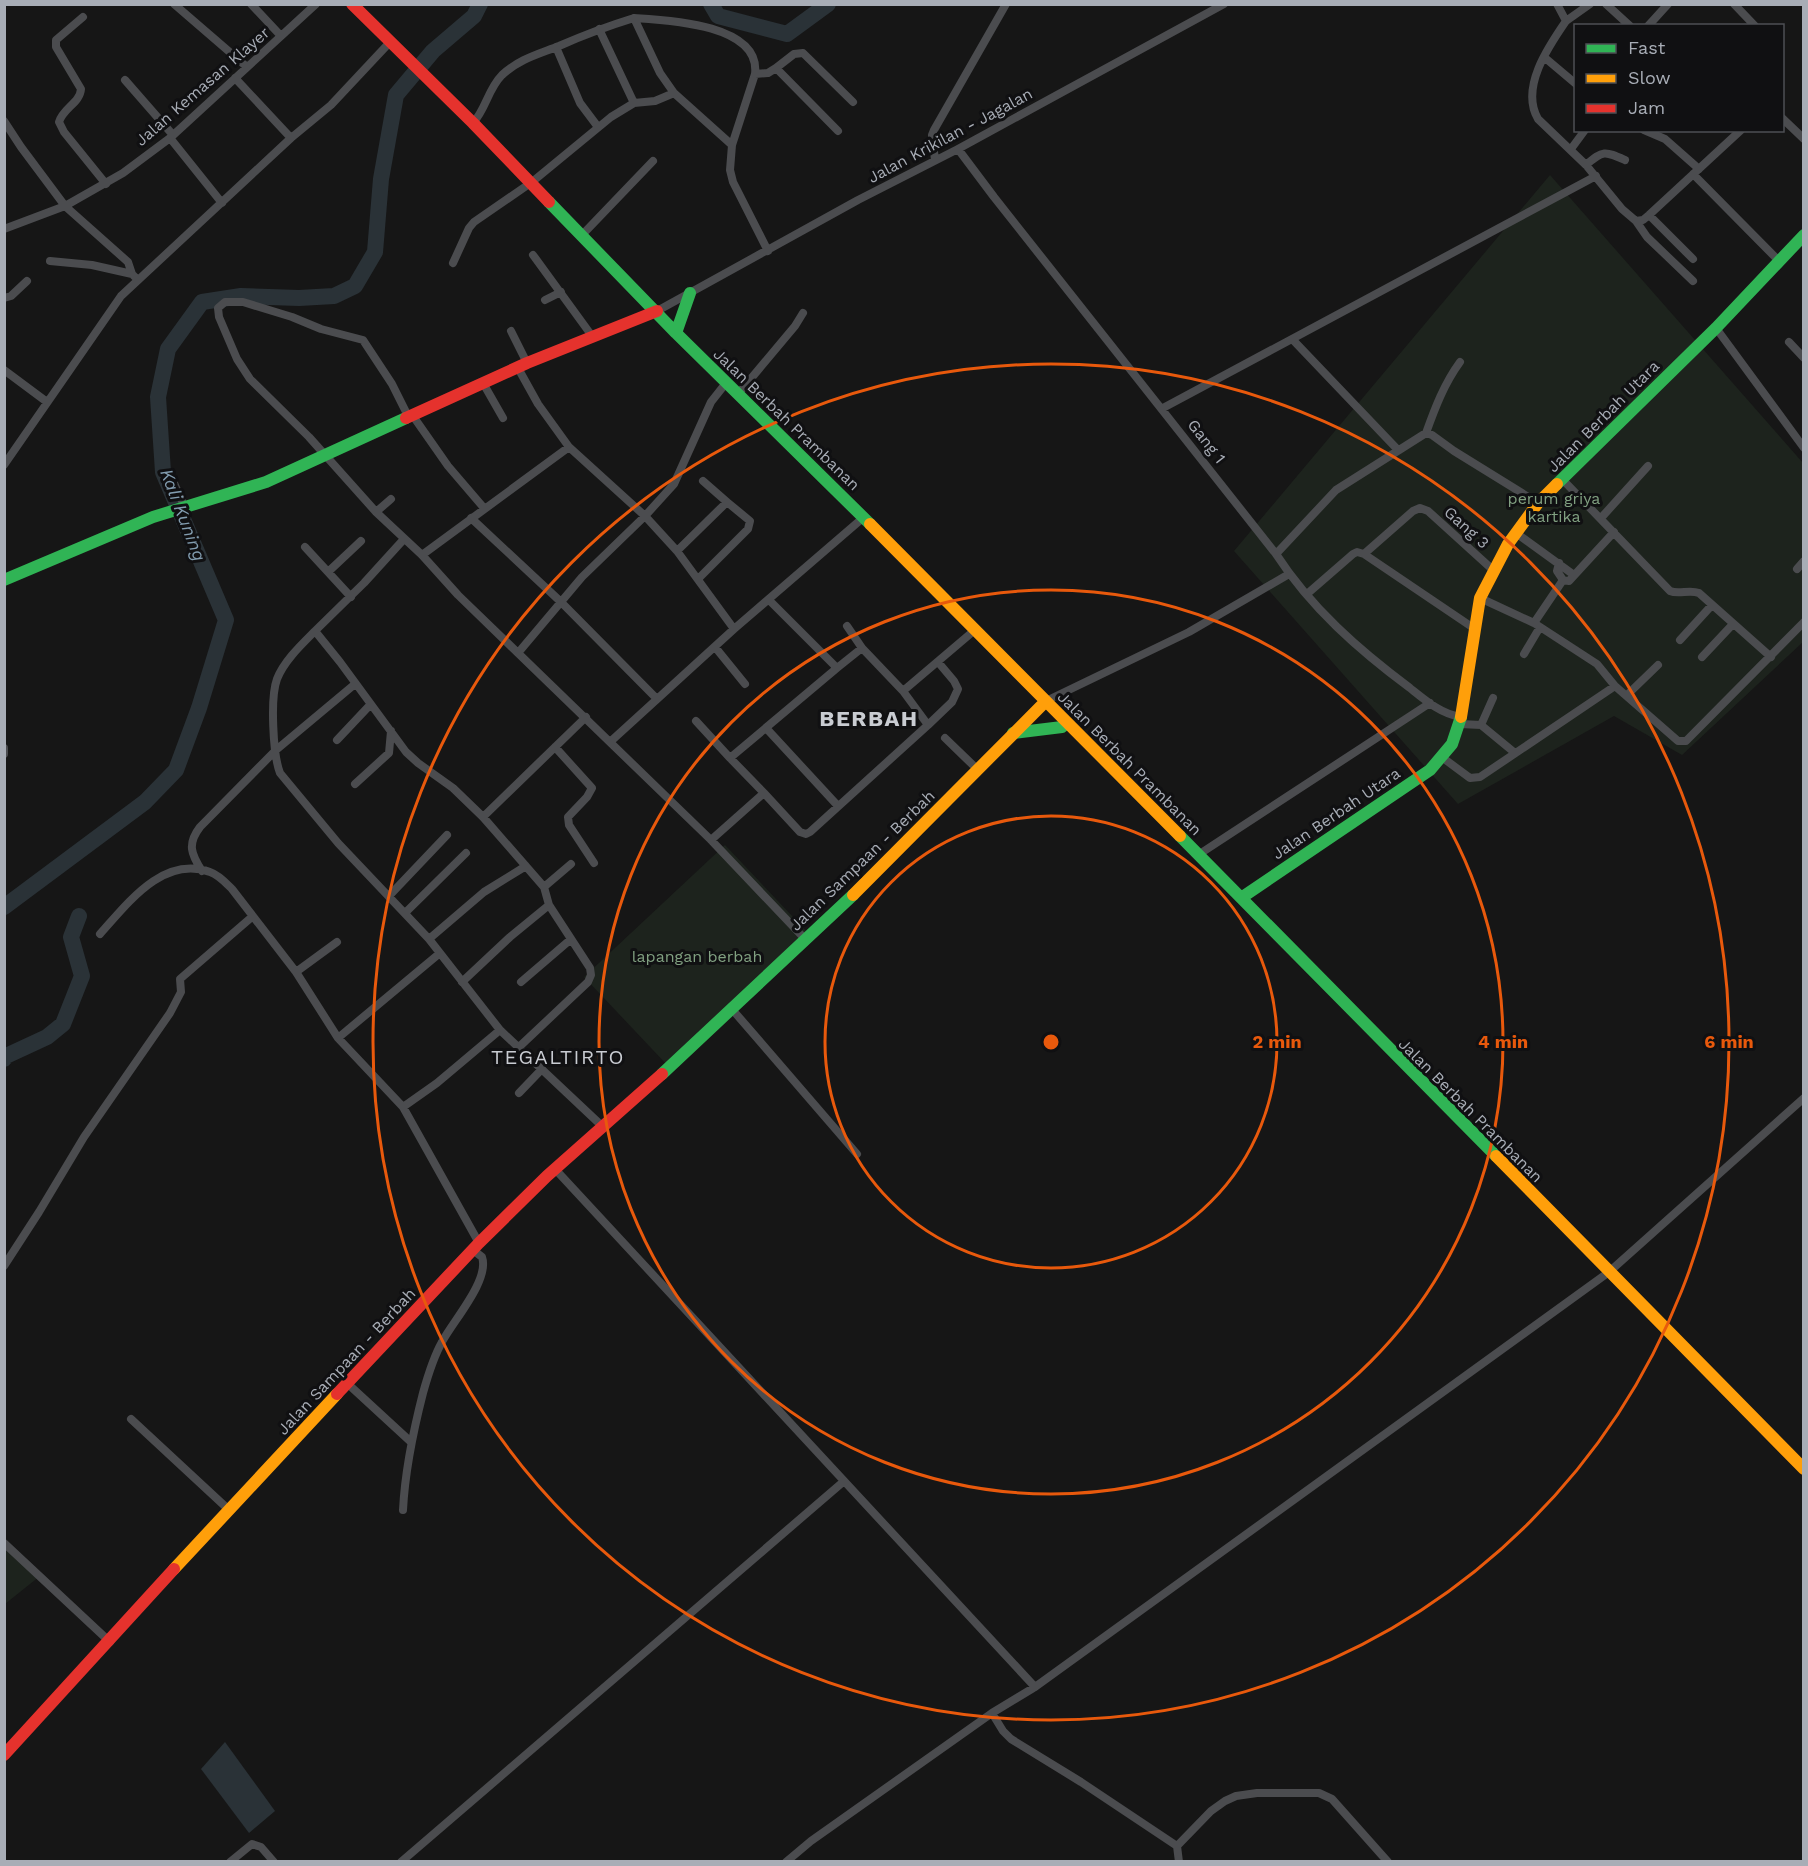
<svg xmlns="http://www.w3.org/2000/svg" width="1808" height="1866" font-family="'Work Sans',sans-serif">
<rect width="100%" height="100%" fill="#161616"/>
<!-- green -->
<path fill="#1d231d" d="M1550,175l253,288v179l-121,113 -68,-39 -156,88 -224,-253z
M725,845l85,90 -141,132 -85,-90z
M5,1544l35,32 -35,28z"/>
<!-- water -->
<path fill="#2a3237" d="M225,1742l50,69 -26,22 -48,-64z"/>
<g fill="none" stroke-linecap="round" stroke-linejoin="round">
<!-- river -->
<path stroke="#2a3237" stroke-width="16" d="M711,4l7,12 69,18 41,-30
M4,907l141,-105 31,-32 23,-62 27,-88 -63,-148 -5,-75 10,-48 34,-47 39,-6 58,2 35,-2 21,-10 20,-34 6,-73 15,-84 37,-44 41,-35 6,-12
M4,1059l2,-3 41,-19 16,-13 19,-48 -11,-39 8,-21"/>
<!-- street -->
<path stroke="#4b4c4f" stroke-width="8" d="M174,4l73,63
M251,4l30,32
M1557,4l9,17c-18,26 -46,67 -28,98l48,46 36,44 14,12 7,-1 6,-5 92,-85
M1606,4l24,22
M1734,4l21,22
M83,17l-27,23v7l25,42c-1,14 -18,19 -22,33l5,10 42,52
M634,18c33,2 127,6 121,56
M1566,21l24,-17
M1648,26l20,-22
M599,29l35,74
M556,47l24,56 18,24
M1544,57l32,27
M776,68l18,-14 9,-1 50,49
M235,78l56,60
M125,80l48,55
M1782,118l22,21
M4,121l17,26 44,59 63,56 4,12
M473,123c13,-14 15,-34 29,-48 17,-16 37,-21 57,-29 25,-11 49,-20 75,-28l26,55 14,20 58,52 23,-71 13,-1 8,-5 62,63
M1644,130l21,9 34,30
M170,138l52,65
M732,145l-2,25 3,12 35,69
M958,149l36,48 282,357c35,54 83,96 134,134 15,12 31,26 51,29
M1571,149l14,-19
M935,160l-3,-25 2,-5 72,-126
M1586,165c17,-15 19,-14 39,-5
M1693,174l85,86
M1649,215l44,44
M1636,221l11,16 46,44
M4,229l61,-23 58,-33 47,-35 146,-134
M583,234l70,-73
M533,255l59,81
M50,261l42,4 40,9 3,3
M453,263l16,-35 5,-6 58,-40 79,-65 23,-14 21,-2 19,-8
M4,298l7,-2 16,-15
M545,300l16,-8
M657,311l201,-111 100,-51 266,-145
M1716,328l88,120
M511,331l16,32
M1294,341l104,109
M1789,342l15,16
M518,368l20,36 31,43 76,69 32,35 57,78
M4,370l43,32
M483,383l20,35
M738,394l57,-68 8,-13
M1163,408l433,-232
M413,416l35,50 36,42
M409,418l-17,-34 -29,-44 -42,-11 -29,-12 -49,-15h-18l-7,6 1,9 18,42 13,20 59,58 67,75 46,43 36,40 253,245 94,99
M1426,433c9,-25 18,-49 34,-71
M4,465l117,-169 170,-158 40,-33 60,-64
M1562,479l108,112c9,4 19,-2 29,2l72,64
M703,481l24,21
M174,483l11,25
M376,512l15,-13
M471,518l90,84 96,97
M1601,518l47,-52
M1516,533l58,42
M404,539l-40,44 -49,48 25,31 66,90 12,11 35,25 30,29 61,70 5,18 41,63 1,7 -3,7 -69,65
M305,547l46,50
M677,551l50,-49 23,19 -2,8 -50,50
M1276,554l60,-64 90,-57 6,2 22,16 84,52
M1364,554l111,75
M422,555l147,-108
M1559,563l-2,8 6,9 6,1 45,-49
M1797,569l7,-8
M328,572l33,-31
M1307,594l46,-40 4,-2 7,2 49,-43 7,-3 8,3 65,59
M1480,598l54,25 63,41 18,22
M1534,623l29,-43
M847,626l15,22 41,43
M315,631c-14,14 -31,30 -38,48 -7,19 -4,76 3,94l58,70 91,96 71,91 102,96
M1680,640l32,-35
M715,647l30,37
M518,653l64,-76 63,-61 29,-32 37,-82 15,-19
M1524,654l16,-27
M1702,657l31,-33
M837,668l25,-20
M1627,695l31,-30
M1046,701l143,-69 100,-58
M696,721l34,37
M1460,724l21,1 34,28
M928,725l24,-23 6,-13 -4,-8 -16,-19
M1481,725l12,-27
M766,728l72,78
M945,738l32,31
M337,740l33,-35
M610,742l124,-113 130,-112
M555,747l37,41 -5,9 -19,20 1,8 25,38
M4,748v6
M1443,758l27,20 10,-1 135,-91 63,55h8l118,-119
M355,784l34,-31 2,-22
M764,793l-34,-35 107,-90 -68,-68
M483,817l103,-100
M711,840l53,-47 36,39 6,2 4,-2 118,-107 -25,-34 73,-62
M1198,855l232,-152
M202,871c-11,-17 -15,-27 -2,-44l76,-77 79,-66
M544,887l27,-23
M389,896l58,-61
M405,913l61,-60
M100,934c28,-31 63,-79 110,-62 9,3 16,11 22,17l64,83 42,66 65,69 76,136
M429,939l55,-47 42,-26
M296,972l41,-30
M462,982l48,-45 39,-32
M521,982l49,-42
M731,1008l126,146
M338,1038l102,-85
M519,1093l23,-24
M403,1107l34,-24 63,-53
M555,1169l480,518
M4,1266l35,-54 45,-75 86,-124 11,-21 -1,-13 73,-63
M348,1384l63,58
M131,1419l97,90
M403,1510c2,-40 10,-78 20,-117 5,-18 10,-35 19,-51 11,-21 48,-62 40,-85l-9,-7
M4,1543l106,99
M992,1713l11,18 8,8 70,43 96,64 2,16
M1177,1846l34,-35 14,-10 11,-5 21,-3h62l13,6 56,63
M230,1862l22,-18 9,3 13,15
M401,1862l442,-380
M786,1862l25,-21 181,-128 43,-26 574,-415 195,-174"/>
<!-- fast -->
<path stroke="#30b455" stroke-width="12" d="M549,202l127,131 194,191
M676,333l14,-40
M1557,484l159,-156 88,-93
M4,580l149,-63 113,-35 140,-64
M1013,733l49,-6 4,-4
M1180,836l316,320
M1241,898l189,-128 22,-26 9,-27
M662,1074l191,-179"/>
<!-- slow -->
<path stroke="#ff9f0a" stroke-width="12" d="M870,524l310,312
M1461,717l19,-119 28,-54 30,-41 19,-19
M853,895l193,-194
M1496,1156l308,313
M174,1569l163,-175"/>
<!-- jam -->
<path stroke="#e5322d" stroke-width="12" d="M352,4l121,119 76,79
M406,418l121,-55 130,-52
M337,1394l142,-151 68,-67 115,-102
M4,1755l170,-186"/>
</g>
<!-- distance rings -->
<g fill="none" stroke="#e8590c" stroke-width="3">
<circle cx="1051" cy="1042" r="226"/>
<circle cx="1051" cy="1042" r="452"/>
<circle cx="1051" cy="1042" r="678"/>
</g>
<g text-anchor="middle" stroke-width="6" stroke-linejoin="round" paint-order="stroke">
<!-- street labels -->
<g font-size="16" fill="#a8adb6" stroke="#101012">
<text transform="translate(202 86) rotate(-41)" y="6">Jalan Kemasan Klayer</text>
<text transform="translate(950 135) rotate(-28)" y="6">Jalan Krikilan - Jagalan</text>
<text transform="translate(1603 416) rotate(-45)" y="6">Jalan Berbah Utara</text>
<text transform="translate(787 419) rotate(44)" y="6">Jalan Berbah Prambanan</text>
<text transform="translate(1207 441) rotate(52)" y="6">Gang 1</text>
<text transform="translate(1467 527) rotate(42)" y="6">Gang 3</text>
<text transform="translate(1130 763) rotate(45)" y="6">Jalan Berbah Prambanan</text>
<text transform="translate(1336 813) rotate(-34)" y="6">Jalan Berbah Utara</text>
<text transform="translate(862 860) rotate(-44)" y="6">Jalan Sampaan - Berbah</text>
<text transform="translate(1471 1110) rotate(45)" y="6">Jalan Berbah Prambanan</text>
<text transform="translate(346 1361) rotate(-47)" y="6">Jalan Sampaan - Berbah</text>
</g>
<!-- park labels -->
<g font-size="16" fill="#81a081" stroke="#101012">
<text x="1554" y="504">perum griya<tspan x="1554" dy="18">kartika</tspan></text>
<text x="697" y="962">lapangan berbah</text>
</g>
<!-- water labels -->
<g font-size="18" font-style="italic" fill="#829caf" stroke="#101012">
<text transform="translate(183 515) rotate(69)" y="6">Kali Kuning</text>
</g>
<!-- quarter labels -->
<g font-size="20" letter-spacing="1.5" fill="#c9ccd2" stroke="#101012">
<text x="558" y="1064">TEGALTIRTO</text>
</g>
<!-- district labels -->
<g font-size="22" font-weight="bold" letter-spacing="1.5" fill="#c9ccd2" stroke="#101012">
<text x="869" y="726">BERBAH</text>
</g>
</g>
<circle cx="1051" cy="1042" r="9" fill="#e8590c" stroke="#101012" stroke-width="3"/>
<g font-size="18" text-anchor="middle" font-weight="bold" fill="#e8590c" stroke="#101012" stroke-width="6" stroke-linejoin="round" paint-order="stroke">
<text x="1277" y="1048">2 min</text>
<text x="1503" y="1048">4 min</text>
<text x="1729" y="1048">6 min</text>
</g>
<!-- border -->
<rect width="1808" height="1866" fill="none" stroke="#a8adb6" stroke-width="12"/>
<!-- legend -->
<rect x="1574" y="24" width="210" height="108" fill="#101012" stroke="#4d4f54" stroke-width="1.5"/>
<rect x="1586" y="44" width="30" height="9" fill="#30b455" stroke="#4d4f54" stroke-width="1.5"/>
<text x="1628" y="54" font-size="18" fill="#a8adb6">Fast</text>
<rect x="1586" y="74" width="30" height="9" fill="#ff9f0a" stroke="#4d4f54" stroke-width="1.5"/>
<text x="1628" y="84" font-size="18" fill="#a8adb6">Slow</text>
<rect x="1586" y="104" width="30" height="9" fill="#e5322d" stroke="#4d4f54" stroke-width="1.5"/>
<text x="1628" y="114" font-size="18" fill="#a8adb6">Jam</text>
</svg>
